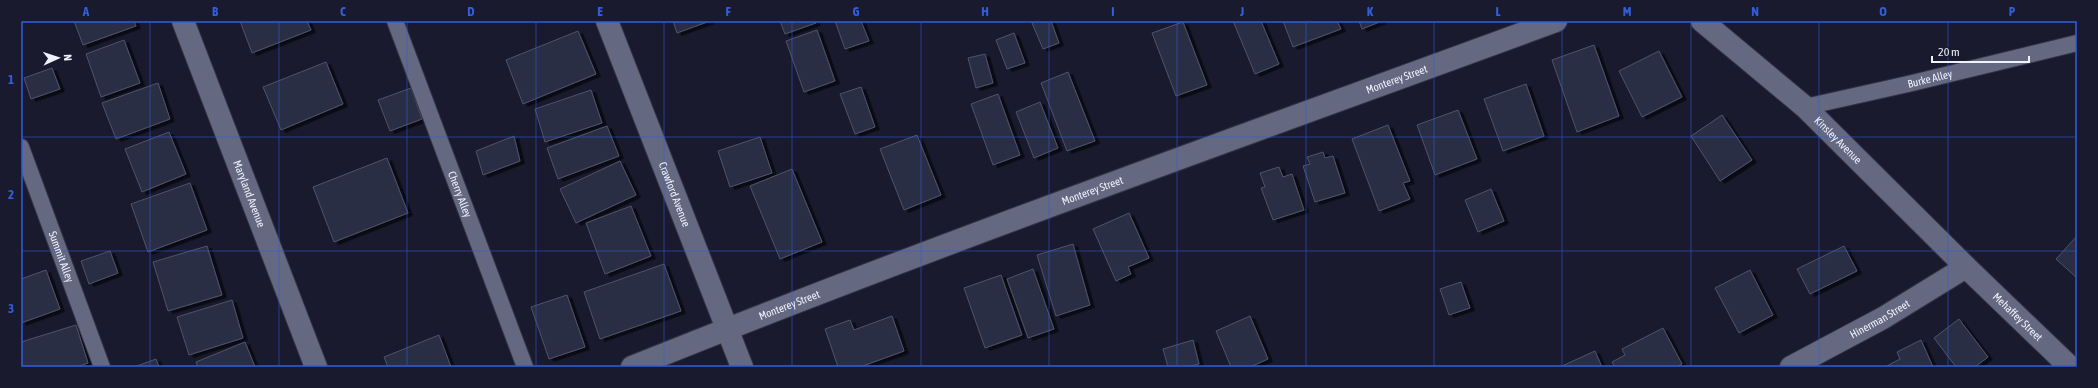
<svg xmlns="http://www.w3.org/2000/svg" width="2098" height="388" font-family="'Asap Condensed',sans-serif">
<defs>
<filter id="shadow"><feDropShadow dx="4.5" dy="2.5" stdDeviation="0" flood-color="#0009"/></filter>
</defs>
<rect width="100%" height="100%" fill="#191a2e"/>
<!-- building -->
<path fill="#2c2f44" stroke="#4f5269" filter="url(#shadow)" d="M74,21h60l2,5 -53,19z
M240,21h67l4,9 -59,23z
M673,21h37l-33,12z
M780,21h35l1,2 -31,11z
M835,21h26l8,20 -24,8z
M1036,21h15l8,22 -16,6 -11,-26z
M1233,21h28l18,43 -24,10z
M1283,21h54l4,8 -48,18z
M1359,21h23l-20,8z
M1183,22l24,63 -31,11 -24,-63z
M817,30l18,51 -31,11 -18,-51z
M578,31l18,43 -73,30 -17,-44z
M1014,33l11,30 -18,6 -11,-29z
M124,40l16,43 -39,14 -15,-43z
M1594,45l25,71 -42,16 -25,-72z
M1659,51l23,46 -40,20 -23,-46z
M985,54l8,29 -17,5 -8,-30z
M326,62l17,42 -62,26 -18,-43z
M52,68l8,21 -29,10 -7,-21z
M1068,72l27,69 -28,10 -26,-68z
M158,83l12,36 -54,20 -14,-36z
M1526,84l18,52 -41,15 -19,-52z
M861,87l14,40 -20,7 -15,-40z
M411,88l11,31 -32,12 -12,-31z
M591,90l11,33 -57,19 -10,-33z
M998,94l22,61 -27,10 -22,-61z
M1040,102l18,46 -24,10 -18,-46z
M1458,110l19,49 -42,16 -18,-50z
M1722,115l30,45 -32,21 -29,-45z
M1388,125l22,56 -7,2 7,16 -31,12 -27,-72z
M607,126l12,30 -61,23 -11,-31z
M169,132l17,42 -44,18 -17,-43z
M917,135l24,60 -37,15 -24,-61z
M514,136l6,25 -37,14 -7,-24z
M760,137l12,36 -42,14 -12,-36z
M1323,152l2,6 8,-2 12,37 -30,9 -12,-36 7,-2 -3,-7z
M387,158l21,55 -74,29 -21,-55z
M620,161l16,34 -60,28 -16,-34z
M1279,167l4,10 9,-3 12,36 -31,10 -12,-32 4,-1 -5,-14z
M792,169l30,73 -42,17 -30,-73z
M190,183l17,47 -59,22 -17,-48z
M1491,189l13,32 -26,11 -13,-32z
M631,206l20,50 -46,18 -19,-51z
M1129,213l20,45 -21,9 3,7 -15,7 -23,-52z
M2077,236v42l-21,-19z
M1073,244l17,61 -34,11 -19,-61z
M207,246l15,49 -54,16 -15,-49z
M1844,246l13,25 -47,23 -13,-25z
M110,251l8,22 -29,11 -8,-23z
M664,264l17,47 -81,28 -16,-47z
M1033,269l21,60 -26,9 -21,-59z
M46,270l14,39 -39,14v-44z
M1750,270l23,45 -34,18 -24,-45z
M1001,275l21,60 -37,13 -21,-60z
M1461,282l9,26 -21,7 -9,-26z
M567,295l18,52 -36,12 -18,-52z
M232,300l11,38 -54,17 -12,-38z
M892,316l12,35 -44,16h-22l-13,-38 25,-9 4,10z
M1250,316l18,43 -18,8h-19l-15,-36z
M1959,319l29,38 -13,10h-19l-22,-29z
M76,325l12,38 -12,4h-55v-25z
M1663,328l19,36 -6,3h-61l-3,-5 13,-7 -3,-6z
M439,335l12,32h-63l-4,-10z
M1193,340l6,24 -12,3h-19l-5,-18z
M1921,340l12,27h-48l15,-8 -3,-7z
M245,342l10,25h-57l-2,-5z
M1595,351l7,16h-39l-1,-1z
M156,359l3,8h-25z"/>
<g fill="none" stroke-linecap="round" stroke-linejoin="round">
<!-- lane casing -->
<g stroke="#343444" stroke-width="18">
<g id="lane">
<path id="s1" d="M395,21l130,346"/>
<path id="s2" d="M1805,107l103,-23 169,-41"/>
<path id="s3" d="M21,147l81,220"/>
</g>
</g>
<!-- street casing -->
<g stroke="#343444" stroke-width="24">
<g id="street">
<path id="s4" d="M183,21l133,346"/>
<path id="s5" d="M607,21l135,346"/>
<path id="s6" d="M1702,21l103,86 161,160 104,100"/>
<path id="s7" d="M632,367c305,-123 616,-233 924,-346"/>
<path id="s8" d="M1791,367l92,-49 83,-51"/>
</g>
</g>
<!-- lane -->
<use href="#lane" stroke="#656881" stroke-width="16"/>
<!-- street -->
<use href="#street" stroke="#656881" stroke-width="22"/>
</g>
<!-- grid -->
<path fill="none" stroke="#325edc" stroke-width="1" stroke-opacity="0.55" d="M150,21v346M279,21v346M407,21v346M536,21v346M664,21v346M792,21v346M921,21v346M1049,21v346M1177,21v346M1306,21v346M1434,21v346M1562,21v346M1691,21v346M1819,21v346M1948,21v346M21,137h2056M21,251h2056"/>
<g text-anchor="middle" stroke-width="3" stroke-linejoin="round" paint-order="stroke">
<!-- street labels -->
<g font-size="11" fill="#eff1fc" stroke="#191a2e">
<text dy="4" stroke="none"><textPath href="#s7" startOffset="817">Monterey Street</textPath></text>
<text dy="4" stroke="none"><textPath href="#s2" startOffset="128">Burke Alley</textPath></text>
<text dy="4" stroke="none"><textPath href="#s6" startOffset="181">Kinsley Avenue</textPath></text>
<text dy="4" stroke="none"><textPath href="#s7" startOffset="493">Monterey Street</textPath></text>
<text dy="4" stroke="none"><textPath href="#s4" startOffset="185">Maryland Avenue</textPath></text>
<text dy="4" stroke="none"><textPath href="#s1" startOffset="185">Cherry Alley</textPath></text>
<text dy="4" stroke="none"><textPath href="#s5" startOffset="186">Crawford Avenue</textPath></text>
<text dy="4" stroke="none"><textPath href="#s3" startOffset="117">Summit Alley</textPath></text>
<text dy="4" stroke="none"><textPath href="#s7" startOffset="169">Monterey Street</textPath></text>
<text dy="4" stroke="none"><textPath href="#s6" startOffset="433">Mehaffey Street</textPath></text>
<text dy="4" stroke="none"><textPath href="#s8" startOffset="101">Hinerman Street</textPath></text>
</g>
</g>
<!-- border -->
<rect width="2098" height="388" fill="none" stroke="#191a2e" stroke-width="44"/>
<!-- north arrow -->
<g transform="translate(58 58) rotate(87)" stroke="#191a2e" stroke-width="3" paint-order="stroke">
<path d="M0-3L7 15L0 10L-7 15Z" fill="#eff1fc"/>
<text y="-6" font-size="11" font-weight="bold" text-anchor="middle" fill="#eff1fc">N</text>
</g>
<!-- scale -->
<path d="M1932 56v6h97v-6" fill="none" stroke="#eff1fc" stroke-width="2"/>
<text x="1938" y="56" font-size="12" fill="#eff1fc" stroke="#191a2e" stroke-width="3" paint-order="stroke">20 m</text>
<rect x="22" y="22" width="2054" height="344" fill="none" stroke="#325edc" stroke-width="1.5"/>
<g font-size="13" text-anchor="middle" font-weight="bold" fill="#325edc">
<text x="86" y="16">A</text>
<text x="215" y="16">B</text>
<text x="343" y="16">C</text>
<text x="471" y="16">D</text>
<text x="600" y="16">E</text>
<text x="728" y="16">F</text>
<text x="856" y="16">G</text>
<text x="985" y="16">H</text>
<text x="1113" y="16">I</text>
<text x="1242" y="16">J</text>
<text x="1370" y="16">K</text>
<text x="1498" y="16">L</text>
<text x="1627" y="16">M</text>
<text x="1755" y="16">N</text>
<text x="1883" y="16">O</text>
<text x="2012" y="16">P</text>
<text x="11" y="84">1</text>
<text x="11" y="199">2</text>
<text x="11" y="313">3</text>
</g>
</svg>
